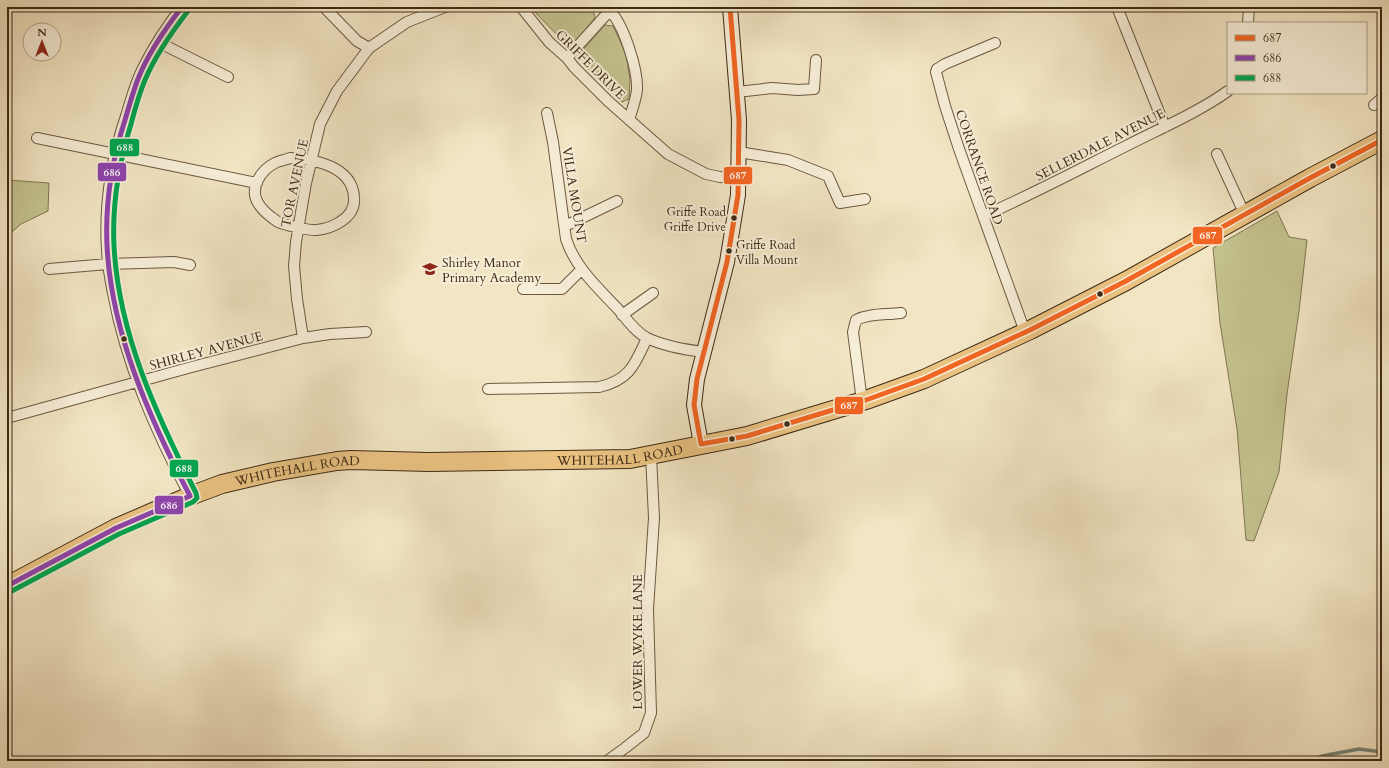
<svg xmlns="http://www.w3.org/2000/svg" width="1389" height="768" font-family="Cardo,serif">
<rect width="100%" height="100%" fill="#f2e5c3"/>
<filter id="stains"><feTurbulence type="fractalNoise" baseFrequency=".005" numOctaves="4"/><feColorMatrix values="0 0 0 0 .2 0 0 0 0 .09 0 0 0 0 .02 0 0 0 .5 -.17"/></filter>
<radialGradient id="worn" r=".72"><stop offset=".6" stop-color="#630" stop-opacity="0"/><stop offset="1" stop-color="#630" stop-opacity=".3"/></radialGradient>
<!-- green -->
<path fill="#c3c28e" stroke="#807652" d="M530,7h59l4,2 2,9 -20,24h-11z
M605,25l8,1 13,28 4,26 -1,19 -7,3 -39,-38 -4,-10z
M7,180l42,3 -1,28 -27,13 -14,12z
M1277,211l12,26 18,3 -8,71 -12,83 -8,78 -25,69 -8,-1 -9,-111 -17,-106 -7,-75z"/>
<g fill="none" stroke-linecap="round" stroke-linejoin="round">
<!-- stream -->
<path stroke="#768377" stroke-width="3.5" d="M1310,761l12,-5 37,-7 23,3"/>
<!-- street casing -->
<g stroke="#6b5940" stroke-width="12">
<path id="street" d="M182,7c-15,19 -28,39 -39,61 -8,15 -12,32 -17,48 -16,47 -23,98 -18,147 1,10 3,20 5,30 13,71 43,139 77,203
M324,7l33,34 12,7
M521,7l28,35 18,16 7,9 34,34 60,53 38,20 14,3 18,1
M602,7c3,1 6,2 8,4 14,14 28,59 27,79 -1,9 -5,20 -8,30
M1117,7l48,120
M1248,23l1,-16
M158,42l70,35
M995,43l-50,21 -8,5 -1,3 9,34 14,43 66,183
M567,58l46,-51
M737,92l35,-4 26,2 16,-1 2,-29
M1374,105l8,-7
M547,113l6,29 13,97c9,28 31,48 51,69 9,10 18,24 30,30 15,7 40,12 57,14
M37,138l220,45
M739,152l49,8 40,16 12,27 25,-4
M1217,154l28,61
M290,158c24,1 62,8 64,39 1,11 -4,19 -14,25 -6,4 -15,7 -23,8 -6,1 -33,-5 -39,-8 -6,-4 -16,-12 -20,-19 -9,-15 3,-33 17,-40 4,-2 10,-3 15,-5z
M983,216c48,-21 95,-46 143,-70 33,-17 71,-33 102,-55
M565,226l52,-25
M49,269l59,-5 66,-2 16,3
M523,289h39l20,-20
M622,315l31,-22
M303,338l-6,-39 -3,-33 2,-24 10,-59 14,-59 17,-33 32,-43 38,-26 38,-15
M488,389l111,-2c31,-7 36,-23 48,-49
M862,401l-9,-69 3,-12c14,-7 30,-5 45,-7
M7,418l181,-50 115,-30 27,-4 36,-2
M607,761l18,-13 19,-15 7,-20 -3,-104 6,-91 -3,-63"/>
</g>
<!-- secondary casing -->
<g stroke="#3e2a15" stroke-width="16">
<path id="secondary" d="M701,444l-7,-39 3,-26 30,-117 11,-67 1,-75 -9,-113"/>
</g>
<!-- highway casing -->
<g stroke="#3e2a15" stroke-width="20">
<g id="highway">
<path id="s1" d="M7,586l109,-58 74,-32 32,-12 51,-12 64,-11 14,-1 78,2 201,-3 117,-23 119,-36 58,-21 106,-49 96,-49 184,-103 72,-38"/>
</g>
</g>
<!-- street -->
<use href="#street" stroke="#f7eed8" stroke-width="10"/>
<!-- secondary -->
<use href="#secondary" stroke="#f7eed8" stroke-width="14"/>
<!-- highway -->
<use href="#highway" stroke="#e9c282" stroke-width="18"/>
<!-- bus-1 casing -->
<g stroke="#f7eed8" stroke-width="8">
<path id="bus-1" d="M730,7l9,113 -1,75 -11,67 -30,117 -3,26 7,39 46,-8 119,-36 58,-21 106,-49 96,-49 184,-103 72,-38"/>
</g>
<!-- bus-2 casing -->
<g stroke="#f7eed8" stroke-width="8">
<path id="bus-2" d="M7,586l109,-58 74,-32c-40,-77 -79,-163 -83,-251 -2,-43 5,-85 18,-125 4,-14 8,-28 13,-41 10,-26 27,-50 44,-72"/>
</g>
<!-- bus-3 casing -->
<g stroke="#f7eed8" stroke-width="8">
<path id="bus-3" d="M10,592l109,-58 74,-32 4,-4 -1,-5c-39,-77 -78,-160 -82,-248 -2,-41 5,-82 17,-121 4,-15 8,-30 14,-44 10,-24 26,-47 43,-69"/>
</g>
<!-- bus-1 -->
<use href="#bus-1" stroke="#f26522" stroke-width="5"/>
<!-- bus-2 -->
<use href="#bus-2" stroke="#8e44ad" stroke-width="5"/>
<!-- bus-3 -->
<use href="#bus-3" stroke="#00a651" stroke-width="5"/>
</g>
<!-- icons -->
<defs>
<g id="school-bare" transform="scale(1.2)"><path d="M0-5L7-2L0 1L-7-2ZM-4 1L0 2.5L4 1V4Q0 6-4 4Z" fill="#8f2418" stroke="#f7eed8" stroke-width="2.5" paint-order="stroke"/></g>
</defs>
<g fill-rule="evenodd">
<use href="#school-bare" x="430" y="269"/>
</g>
<!-- markers -->
<g fill="#3e2a15" stroke="#f7eed8" stroke-width="1.5">
<circle cx="1333" cy="166" r="3.5"/>
<circle cx="734" cy="218" r="3.5"/>
<circle cx="729" cy="251" r="3.5"/>
<circle cx="1100" cy="294" r="3.5"/>
<circle cx="124" cy="339" r="3.5"/>
<circle cx="787" cy="424" r="3.5"/>
<circle cx="732" cy="439" r="3.5"/>
</g>
<g text-anchor="middle" stroke-width="4" stroke-linejoin="round" paint-order="stroke">
<!-- bus labels -->
<g font-size="12" fill="#3e2a15" stroke="#f7eed8" text-anchor="end">
<text x="726" y="216">Griffe Road<tspan x="726" dy="15">Griffe Drive</tspan></text>
<text x="736" y="249" text-anchor="start">Griffe Road<tspan x="736" dy="15">Villa Mount</tspan></text>
</g>
<!-- street labels -->
<g font-size="13" fill="#3e2a15" stroke="#f7eed8">
<text transform="translate(591 64) rotate(45)" y="5">GRIFFE DRIVE</text>
<text transform="translate(1100 144) rotate(-27)" y="5">SELLERDALE AVENUE</text>
<text transform="translate(980 167) rotate(71)" y="5">CORRANCE ROAD</text>
<text transform="translate(294 183) rotate(-78)" y="5">TOR AVENUE</text>
<text transform="translate(575 195) rotate(81)" y="5">VILLA MOUNT</text>
<text transform="translate(206 350) rotate(-15)" y="5">SHIRLEY AVENUE</text>
<text dy="5" stroke="none"><textPath href="#s1" startOffset="639">WHITEHALL ROAD</textPath></text>
<text dy="5" stroke="none"><textPath href="#s1" startOffset="315">WHITEHALL ROAD</textPath></text>
<text transform="translate(637 642) rotate(-90)" y="5">LOWER WYKE LANE</text>
</g>
<!-- poi labels -->
<g font-size="13" fill="#3e2a15" stroke="#f7eed8" text-anchor="start">
<text x="442" y="267">Shirley Manor<tspan x="442" dy="15">Primary Academy</tspan></text>
</g>
</g>
<g stroke="#f7eed8" stroke-width="1.5">
<rect x="109" y="138" width="31" height="19" rx="4" fill="#00a651"/>
<rect x="97" y="162" width="30" height="20" rx="4" fill="#8e44ad"/>
<rect x="723" y="166" width="30" height="19" rx="4" fill="#f26522"/>
<rect x="1192" y="226" width="31" height="19" rx="4" fill="#f26522"/>
<rect x="834" y="396" width="30" height="19" rx="4" fill="#f26522"/>
<rect x="169" y="459" width="30" height="19" rx="4" fill="#00a651"/>
<rect x="154" y="495" width="30" height="20" rx="4" fill="#8e44ad"/>
</g>
<g font-size="11" text-anchor="middle" font-weight="bold" fill="#fff">
<text x="125" y="151">688</text>
<text x="112" y="176">686</text>
<text x="738" y="179">687</text>
<text x="1208" y="239">687</text>
<text x="849" y="409">687</text>
<text x="184" y="472">688</text>
<text x="169" y="509">686</text>
</g>
<!-- margin -->
<rect width="1389" height="768" fill="none" stroke="#f2e5c3" stroke-width="24"/>
<rect x="8" y="8" width="1373" height="752" fill="none" stroke="#3e2a15" stroke-width="2"/>
<rect x="12" y="12" width="1365" height="744" fill="none" stroke="#3e2a15"/>
<!-- legend -->
<rect x="1227" y="22" width="140" height="72" fill="#f7eed8" stroke="#ada08a"/>
<rect x="1235" y="35" width="20" height="6" fill="#f26522" stroke="#ada08a"/>
<text x="1263" y="42" font-size="12" fill="#3e2a15">687</text>
<rect x="1235" y="55" width="20" height="6" fill="#8e44ad" stroke="#ada08a"/>
<text x="1263" y="62" font-size="12" fill="#3e2a15">686</text>
<rect x="1235" y="75" width="20" height="6" fill="#00a651" stroke="#ada08a"/>
<text x="1263" y="82" font-size="12" fill="#3e2a15">688</text>
<!-- north arrow -->
<g transform="translate(42 42)"><circle r="19" fill="#f7eed8" stroke="#ada08a"/>
<path d="M0-3L7 15L0 10L-7 15Z" fill="#8f2418"/>
<text y="-6" font-size="11" font-weight="bold" text-anchor="middle" fill="#3e2a15">N</text>
</g>
<rect width="100%" height="100%" filter="url(#stains)"/>
<rect width="100%" height="100%" fill="url(#worn)"/>
</svg>
